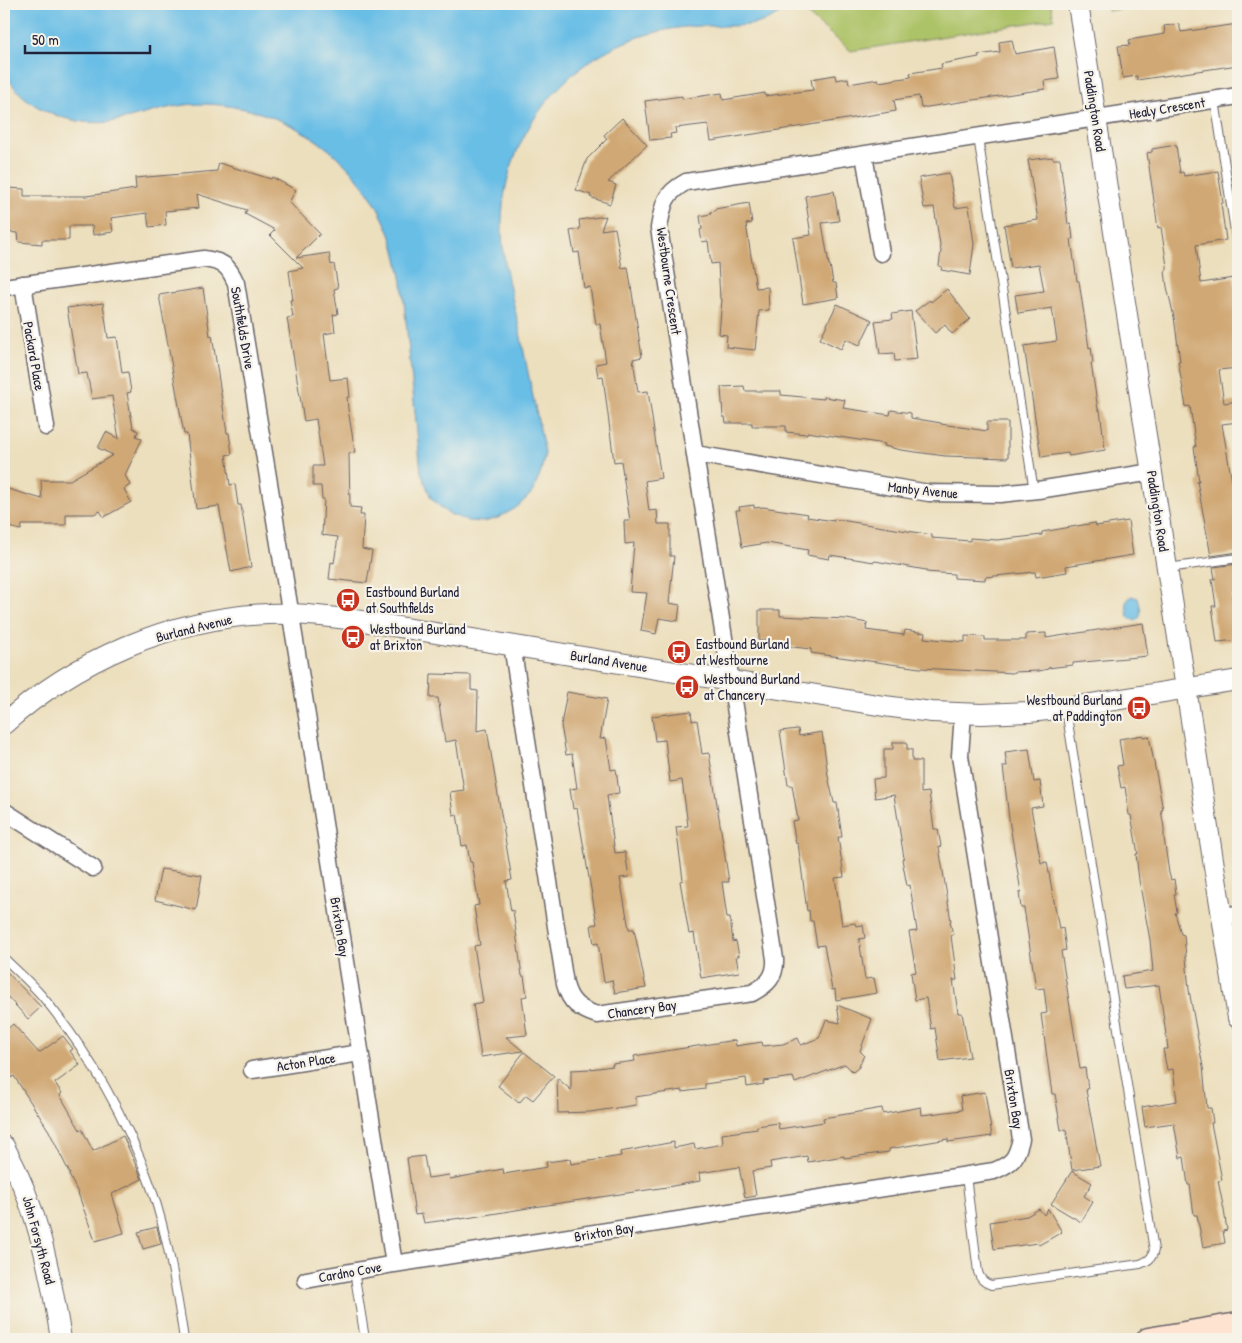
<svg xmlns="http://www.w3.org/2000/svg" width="1242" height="1343" font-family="'Patrick Hand',sans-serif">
<rect width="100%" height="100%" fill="#f7f3e8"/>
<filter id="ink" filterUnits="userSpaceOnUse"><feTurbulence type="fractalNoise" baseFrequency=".02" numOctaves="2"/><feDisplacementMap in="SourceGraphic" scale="10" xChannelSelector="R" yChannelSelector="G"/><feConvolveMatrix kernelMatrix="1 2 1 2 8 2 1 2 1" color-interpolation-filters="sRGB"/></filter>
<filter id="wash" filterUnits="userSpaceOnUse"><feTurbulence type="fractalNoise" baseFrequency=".0096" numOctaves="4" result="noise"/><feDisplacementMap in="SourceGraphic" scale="20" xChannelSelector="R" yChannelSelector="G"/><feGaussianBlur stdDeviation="1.12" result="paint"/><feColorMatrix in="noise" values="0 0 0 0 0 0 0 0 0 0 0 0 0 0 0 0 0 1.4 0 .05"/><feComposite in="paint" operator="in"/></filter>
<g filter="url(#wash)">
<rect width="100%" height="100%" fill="#ecdfbd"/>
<!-- green -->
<path fill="#adc368" stroke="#687252" d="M795,4h256l3,15 -203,32z
M1107,4h46l-45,7z"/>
<!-- water -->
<path fill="#69bee6" stroke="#467090" d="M4,4h787c-26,27 -55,21 -89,22 -14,0 -27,2 -41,5 -41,9 -78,29 -106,61 -35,38 -55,89 -53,141 1,32 10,63 17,94 8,42 17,84 26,126l-4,19 -9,21 -16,15 -18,10 -14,4 -16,-1 -21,-8 -16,-15 -10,-26 -19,-190c-4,-19 -7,-37 -15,-55 -32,-75 -106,-123 -187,-123 -30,0 -57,12 -85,17 -39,8 -98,-12 -111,-53 -1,-6 0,-13 0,-19 0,-15 0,-30 0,-45z
M1131,596l7,2c2,9 6,19 -3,23l-7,-4 -2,-15z"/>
<g id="blocks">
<!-- building -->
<path fill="#d0a875" d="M1179,24l2,8 57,-8v41l-101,15v-4l-14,2 -5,-32 12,-1 -1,-5 36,-6 -1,-8z
M1012,40l3,14 39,-7 5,32 -15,2 1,8 -124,19 -2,-12 -25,4 2,11 -185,30 -3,-17 -33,4 1,5 -6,1 1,4 -21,2 -5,-39 37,-5v3l40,-6 1,7 42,-7v3l48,-6 -2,-11 24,-4 1,5 12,-2 1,6 29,-5 1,3 32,-5 -1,-4 32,-5 -1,-4 38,-7 -1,-2 22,-3 -1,-10z
M622,118l25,27 -39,37 8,3 -6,19 -20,-7 1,-2 -15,-5 11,-31 20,-20 -3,-4z
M1176,145l4,28 3,-1 1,4 34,-5 5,32 -2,1 5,36 -30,5 5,38 33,-5 4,28v62l-19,2 5,33 14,-2v21l-16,2 13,76 3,-1v53l-27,4 -14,-75h2l-5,-34h2l-6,-41 -4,1 -8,-46h2l-6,-44 -7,-30 -2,-16 2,-1v-4l-6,-39 -3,1 -11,-75 5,-1v-3z
M1052,157l1,2h7l8,65 3,-1 2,16h-2l6,42h2l10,67 2,-1 2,16h-2l7,47h2l5,40 -36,6 -1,-3 -27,4 -17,-111 33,-5 -5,-33 -34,5 -3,-18 29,-4 -5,-27 -28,4 -7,-43 34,-5 -10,-60z
M219,163l52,16 1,-2 24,13 -7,12 31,32 -24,24 33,-5 2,12 3,-1 4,24 -4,1 4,25 -5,1 2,17 -11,2 6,46 18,-2 2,19h-3l1,12 7,43 -6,1 1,54 11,1 -1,7h4l-2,34 10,2 -5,32 -38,-4 2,-17 3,1 4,-26 -16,-2 2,-36h-2l-1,-13h-8v-20h10l-7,-47 -12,2 -17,-103 6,-1 -3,-17h3l-4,-29 14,-3 -33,-33 5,-5 -30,-16 2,-4 -50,-16 2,14 -34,3 1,14 -17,2 -2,-14 -36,5 2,14 -20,3 -1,-9h-23v14h-27v4l-23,-2 -1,-9 -13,-1 3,-44 16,1v7h62l50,-7 -1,-11 82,-7z
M949,173l6,35 14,-2 5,38 -4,31 -29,-5 1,-3 -3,-1 2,-15 -7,-44 -10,1 -5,-30z
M834,191l5,30 -17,2 7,42h1l3,18h3l2,15 -35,6 -10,-66 18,-3 -6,-39z
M749,203l3,20 -6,1 10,64 12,-1 1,23 -10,1 -4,39 -29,-3 1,-12 -8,-1 3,-35h-2l-2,-36 -7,1 -3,-23 -6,1 -2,-12 2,-1 -2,-13 11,-2 -1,-2 5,-1v-2z
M606,216l-5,14 14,-2 7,40 6,-1 14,90 -9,2 5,33 10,-1 13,87 -16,3 4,30 8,-1 1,14h12v32h4l-5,47 11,2 -2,16 -19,-3 -3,16 -15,-3 6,-38 -17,-1 4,-49 -9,1 -1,-23h6l-9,-60 -7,1 -11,-86 -5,1 -2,-13 10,-2 -6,-38h-4l-6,-37 -6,1 -5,-36 -5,1 -4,-22 10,-2 -1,-9z
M203,288l7,48 2,-1 15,98h2l3,21 -6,1 4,30 5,-1 3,21h3l10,62 -20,5 -12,-66 -23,3 -9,-75h-3l-25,-139z
M947,289l23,30 -18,15 -7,-9 -10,8 -20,-22 15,-11 1,2z
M103,303l5,35 9,-1 5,36 6,-1 3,20 -4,1 6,35 5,3 -2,5 6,3 -17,36 5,10 -6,4 7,13 -27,15 -4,-6 -6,3h-28v11h-44l-1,5 -17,-4v-34l3,1 1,-4 34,10 -1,-19h29l43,-25 -15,-7 8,-16 13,7 -7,-43 -20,3 -5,-26 -9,1 -11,-66z
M837,304l35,16 -12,25 -14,-6 -5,10 -21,-10z
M911,311l6,48 -22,2 -1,-8 -14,1 -5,-33 18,-2 -1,-5z
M744,386l1,5h36v4l43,4v-2l21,3 -2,8 47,7 1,-5 20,3v5l30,5v1l46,7v-9h21v36l-63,-2 -44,-6 -17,-4 1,-2 -78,-12v2l-21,-2v-6h-34v-3h-26l-1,-6h-2l-2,-30z
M754,505v3l9,-1 45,7 -1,3 27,4v-2l98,16v3l38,3v-3l27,2 45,-5v-3l35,-6 18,-3 1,3 32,-5 5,34 -67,11 1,6 -31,5 -1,-5 -50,5v3l-31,-2v-4l-28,-2v-2l-51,-9 -1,1 -44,-7 -1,4 -22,-4 1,-5 -41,-7 -25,4 -6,-37h4l-1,-3z
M1238,564v28l-3,1v3h-3l6,44 -21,2 -5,-36h4l-4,-27h3l-2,-12z
M759,610h21v6l67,3 20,4 -1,7 38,5 1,-5 20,3 -1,5 41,4v-6l20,1v3h41v-6l20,-1v5l97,-15 5,33 -75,7v2l-25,3v1l-9,2 -26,1v1l-93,-5 -109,-15v-4l-27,-3v-3l-19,1v-4l-6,1z
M431,674l40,1v15l7,1 -1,40 10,-2 25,151 -6,1 5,30 2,-1 9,66h2l3,20 -5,1 5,38 -21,2 17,14 -42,6 -8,-53 10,-2 -9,-56 6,-1 -6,-39 5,-1 -7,-43h-2l-3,-17 -5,1 -5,-32 -4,1 -3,-23 14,-2 -8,-50 -11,2 -7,-44h-8z
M567,692l40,7 -7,40 6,-1 5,32 5,-1 3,24 -12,2 1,9 7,49 10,-1 4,25 -9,1 9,51h5l12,59 -31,5 -3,-13 -8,2 -6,-39 -4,1 -3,-19 6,-1 -20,-116 -4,1 -3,-20 7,-1 -5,-34 -6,1 -5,-30z
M691,711l1,10 5,-1 5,34 7,-1 20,129h-7l5,36h3l3,24 3,-1 3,15h-3l3,16 -38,6 -7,-45 -5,1 -9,-53 3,-1 -7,-53 12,-1 -6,-46 -12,2 -5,-42 -10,1 -3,-25z
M798,729l1,7 23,-4 6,44 6,27h3l5,34h-4l6,40 -9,1 7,47 13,-2 1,3 7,-1 2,13 -6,1 6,40 9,-1 3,15 -41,7 -1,-11 -3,1 -8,-45 -7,1 -4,-25h-3l-1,-11 -2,1 -9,-68 -2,1 -4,-23 6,-1 -6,-35h-4l-8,-54z
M1143,735v2l6,-1 11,58 3,16h-2l3,18v10l5,35 2,7 3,-1 2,15h-2l3,18 -2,1 6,21 3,1 5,55 14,77 4,41h4l2,15h-2l11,57 -4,1 6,29 3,20 -4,1 2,12 -22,4 -6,-32h-3l-4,-30h-2l-4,-28 -4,1 -6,-35 -29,4 -3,-20 35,-6 -4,-32 -6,1 -4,-21h5l-9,-64 -35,4 -2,-13 31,-5 -3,-31 -11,-60 -3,-26h2l-7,-39h-2l-4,-28 -4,1 -4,-22 6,-1 -4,-26z
M893,742h14v7h5v12h9v32l8,-1 5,37h4l3,17 -2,1 12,74h-1l3,14 -2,1 6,44h-4l5,33h4l8,44 -30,4 -5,-33 -4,1 -5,-31 -11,2 -4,-27 5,-1 -7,-40 8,-1 -7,-46 -3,1 -5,-27 2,-1 -10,-63 -19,3 -2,-19 11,-1v-29h9z
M1029,749l5,33 6,-1 3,25 -12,2 10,55 6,-1 12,67 4,-1 3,22 -5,1 19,118 5,-1 3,21 -2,1 14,76 -28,4 -6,-41 -5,1 -6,-36h-3l-11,-80 6,-1 -3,-25 -8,1 -12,-81h-3l-2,-16h2l-12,-73 -6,-53h4l-2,-14z
M161,869l41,6 -6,35 -41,-10z
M4,969l37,38 -13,12 -24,-26z
M837,1005l35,14 -12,32 4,4 -5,12 -6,5 -8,-8 -50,19 -2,-6 -30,4 1,3 -17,3 -1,-9 -41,6v5l-23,3v-2l-47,7 1,8 -46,7 -32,1 -1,-35 14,12v-20l19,-1 23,-3 -1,-2 23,-3 -1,-5 101,-16 1,6 26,-4 1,4 20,-2 15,-6 3,7 18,-7 7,-18 14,3z
M13,1024l26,29 24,-17 10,13 -3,2 10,14 -25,18 7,10 -2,2 20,35 2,-1 11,22 30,-15 19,43 -30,15 12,39 -29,8 -17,-48 -9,-18 1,-1 -21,-43 -35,-55 -3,2 -4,-6h-3v-40z
M524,1052l30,24 -21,24 -7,-5 -7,8 -21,-17z
M985,1092l7,44 -44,6v-3l-59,10v3l-45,6v-2l-36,6 -1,-6 -37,6 1,6 -19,3 4,25 -11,2 -6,-31 -40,6 1,8 -33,6 -133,20 -73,12v-1l-37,5 -2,-9 -7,1 -8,-57 17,-2 4,22 21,-3 1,4 53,-10 1,5 43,-7 -1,-5 24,-3 1,5 50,-8 -1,-4 54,-10v6l20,-4 1,5 28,-5 -1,-10 35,-5v-3l21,-3 1,6 45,-7 -1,-4 59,-10 1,6 38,-7 1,8 40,-5 -2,-14z
M1072,1171l20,12 -8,13 9,6 -12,20 -30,-18z
M1039,1209l5,6 4,-6 14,23 -23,13 -1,-2 -44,6 -4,-27 37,-6z
M157,1227l4,17 -18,5 -5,-17z"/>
</g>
</g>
<g filter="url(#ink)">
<use href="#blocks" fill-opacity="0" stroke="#696468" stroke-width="1"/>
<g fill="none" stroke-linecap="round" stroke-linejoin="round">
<!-- service casing -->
<g stroke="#696468" stroke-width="10">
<path id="service" d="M1215,100l23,151
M978,137l56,354
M1168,568l70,-10
M4,958c12,12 26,24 38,38 46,55 85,122 109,191 17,49 25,101 33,152
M966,1176l12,96c2,7 6,11 13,13l149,-21c8,-3 12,-5 14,-14l-88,-540
M354,1271l11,68"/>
</g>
<!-- minor casing -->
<g stroke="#696468" stroke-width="19">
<path id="minor" d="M864,155l17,98
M23,284l23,143
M4,287l200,-28c20,3 24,6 32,24l61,370 97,611
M695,454l234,39 71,1 38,-4 114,-18
M512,645l53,339c5,19 14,25 32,31l155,-22c15,-8 24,-16 23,-34l-116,-731c4,-24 5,-34 27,-46l552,-86
M4,811l89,57
M1223,916l15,-2
M252,1070l108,-17
M306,1280l88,-16 600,-93c19,-8 22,-12 27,-32l-61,-383 3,-43"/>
</g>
<!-- tertiary casing -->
<g stroke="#696468" stroke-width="22">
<path id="tertiary" d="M1078,4l160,1014
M4,724c71,-64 167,-106 264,-110 31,-1 63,3 94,7l522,85 48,6 50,2 47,-2 37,-4 172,-28
M4,1146c34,62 46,124 57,193"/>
</g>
<!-- secondary casing -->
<g stroke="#696468" stroke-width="25">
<path id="secondary" d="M1148,1339l90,-15"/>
</g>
<!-- service -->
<use href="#service" stroke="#fff" stroke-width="8"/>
<!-- minor -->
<use href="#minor" stroke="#fff" stroke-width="16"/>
<!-- tertiary -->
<use href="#tertiary" stroke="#fff" stroke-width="20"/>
<!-- secondary -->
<use href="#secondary" stroke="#fee3d1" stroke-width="22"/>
</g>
</g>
<!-- icons -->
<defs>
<g id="bus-disc" transform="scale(1.25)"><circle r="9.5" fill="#c8321e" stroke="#f7f3e8"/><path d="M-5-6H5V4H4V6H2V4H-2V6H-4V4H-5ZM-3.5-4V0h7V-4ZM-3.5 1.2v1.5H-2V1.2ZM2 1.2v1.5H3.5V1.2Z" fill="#fff"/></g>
</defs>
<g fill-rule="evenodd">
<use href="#bus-disc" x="348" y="600"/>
<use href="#bus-disc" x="353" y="637"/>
<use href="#bus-disc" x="679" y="652"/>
<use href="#bus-disc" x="687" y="687"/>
<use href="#bus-disc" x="1139" y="708"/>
</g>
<g text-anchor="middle" stroke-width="4.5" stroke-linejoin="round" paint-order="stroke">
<!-- street labels -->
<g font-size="14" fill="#22223b" stroke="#f7f3e8">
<text transform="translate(1167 108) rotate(-9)" y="5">Healy Crescent</text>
<text transform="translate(1095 111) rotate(81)" y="5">Paddington Road</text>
<text transform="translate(669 281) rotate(82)" y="5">Westbourne Crescent</text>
<text transform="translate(243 328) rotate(80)" y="5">Southfields Drive</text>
<text transform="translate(34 356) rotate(80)" y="5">Packard Place</text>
<text transform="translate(923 490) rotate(6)" y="5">Manby Avenue</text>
<text transform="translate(1158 511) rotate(81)" y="5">Paddington Road</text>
<text transform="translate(194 628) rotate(-14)" y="5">Burland Avenue</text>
<text transform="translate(609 661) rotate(9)" y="5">Burland Avenue</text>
<text transform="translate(340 927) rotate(81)" y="5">Brixton Bay</text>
<text transform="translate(642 1009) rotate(-8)" y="5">Chancery Bay</text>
<text transform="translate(306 1062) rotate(-9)" y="5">Acton Place</text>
<text transform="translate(1014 1099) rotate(81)" y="5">Brixton Bay</text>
<text transform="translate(604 1232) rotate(-9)" y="5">Brixton Bay</text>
<text transform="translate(39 1240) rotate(75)" y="5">John Forsyth Road</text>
<text transform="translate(350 1272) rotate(-10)" y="5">Cardno Cove</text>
</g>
<!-- poi labels -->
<g font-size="14" fill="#22223b" stroke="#f7f3e8" text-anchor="start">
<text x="366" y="597">Eastbound Burland<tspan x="366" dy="16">at Southfields</tspan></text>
<text x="370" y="634">Westbound Burland<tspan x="370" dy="16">at Brixton</tspan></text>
<text x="696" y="649">Eastbound Burland<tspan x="696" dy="16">at Westbourne</tspan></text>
<text x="704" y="684">Westbound Burland<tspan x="704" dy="16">at Chancery</tspan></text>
<text x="1122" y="705" text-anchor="end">Westbound Burland<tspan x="1122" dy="16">at Paddington</tspan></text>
</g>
</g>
<!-- margin -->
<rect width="1242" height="1343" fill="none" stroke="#f7f3e8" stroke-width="20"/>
<!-- scale -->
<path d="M25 45v8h125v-8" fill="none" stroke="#22223b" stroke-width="2.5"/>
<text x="32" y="45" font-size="15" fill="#22223b" stroke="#f7f3e8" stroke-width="4" paint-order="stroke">50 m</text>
</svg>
